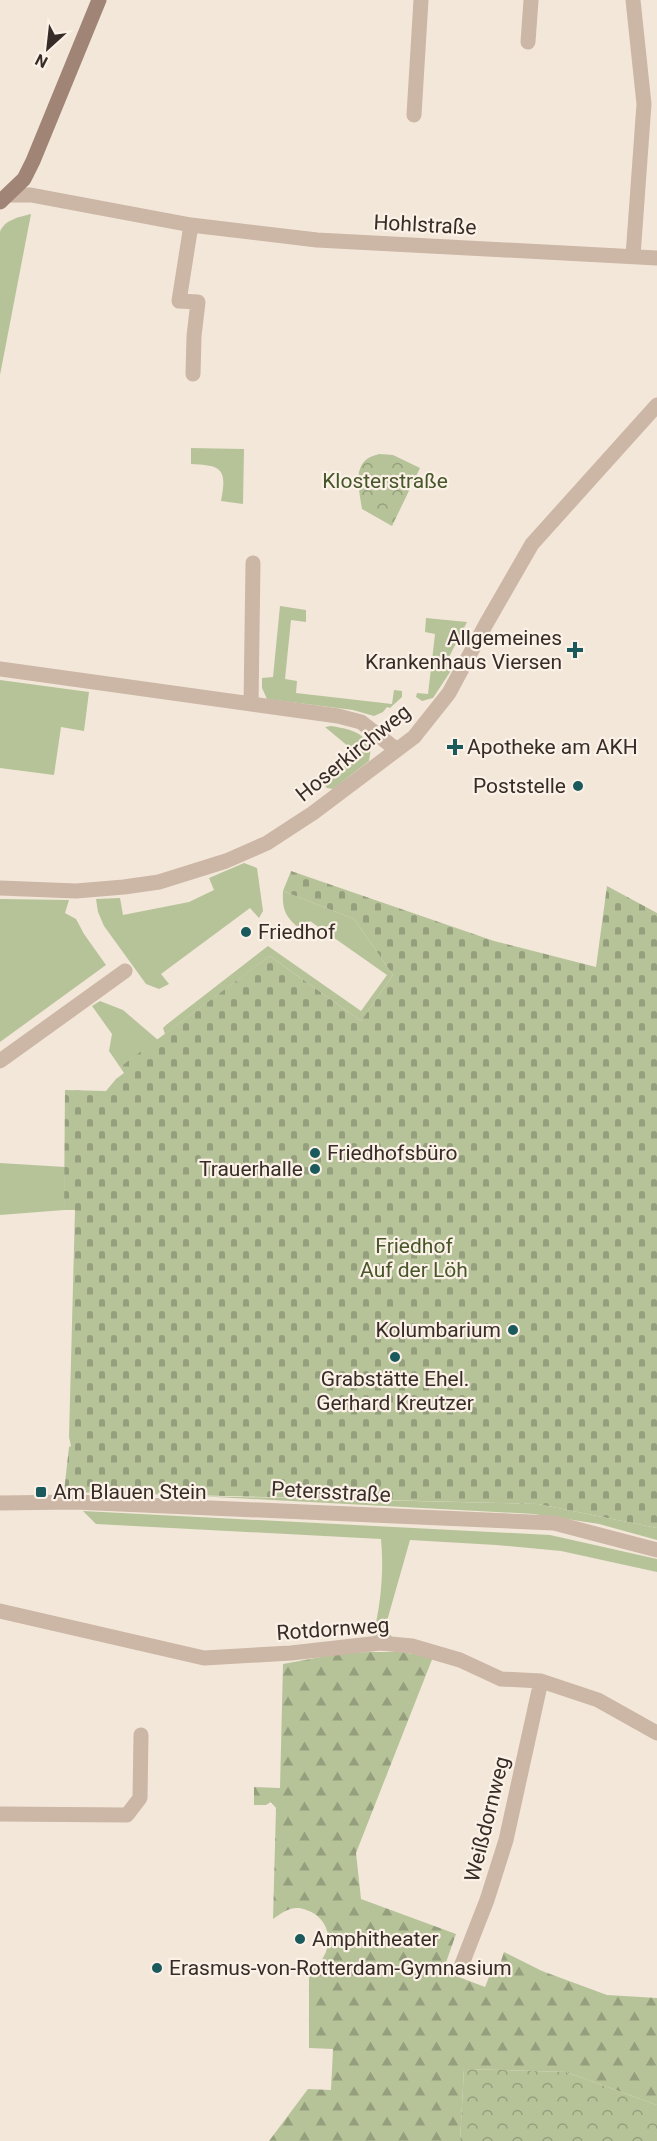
<svg xmlns="http://www.w3.org/2000/svg" width="657" height="2141" font-family="Roboto,sans-serif">
<defs>
<pattern id="forest-firs" width="22" height="20" patternUnits="userSpaceOnUse" patternTransform="scale(1.5)"><rect width="22" height="20" fill="#b6c399"/><path d="M5 1l3.5 6h-7zM16 11l3.5 6h-7z" fill="#959f7d"/></pattern>
<pattern id="cemetery-stones" width="16" height="16" patternUnits="userSpaceOnUse" patternTransform="scale(1.5)"><rect width="16" height="16" fill="#b6c399"/><path d="M2 7V4a2 2 0 0 1 4 0v3zM10 15v-3a2 2 0 0 1 4 0v3z" fill="#959f7d"/></pattern>
<pattern id="park-crowns" width="20" height="18" patternUnits="userSpaceOnUse" patternTransform="scale(1.5)"><rect width="20" height="18" fill="#b6c399"/><path d="M2 6a3 3 0 1 1 6 0M12 15a3 3 0 1 1 6 0" fill="none" stroke="#959f7d"/></pattern>
</defs>
<rect width="100%" height="100%" fill="#f3e7da"/>
<!-- grass -->
<path fill="#b6c399" d="M31,214l-31,161v-143c4,-12 19,-15 31,-18z
M191,448l53,1 -1,55 -22,-3c6,-31 2,-36 -30,-37z
M280,606l26,4v12l-15,-2 -6,59 12,2 -1,12 96,11 2,-14 8,1v6l-12,11 -3,-1 -4,5 -9,4 -21,-6 -86,-11 -5,-11v-10l11,-1z
M426,618l41,4 -19,37 6,7 -21,32 -11,3 -6,-4 1,-4 11,1 7,-60 -10,-2z
M0,680l89,12 -5,39 -23,-4 -7,48 -54,-7z
M331,726c17,3 32,5 40,22l-2,13 -36,28 -6,-1 -3,-4 25,-23 3,-7 -3,-7 -24,-20z
M244,863l13,5 6,43 -4,7 -9,-10 -89,66 8,10 -10,5 -13,-5 -42,-58 -6,-14 -2,-13 24,-1 3,17 66,-13 25,-12 -5,-12z
M283,891l71,28 39,56 -32,46 -91,-65 -105,78 -2,-6 3,-3 102,-79 93,65 26,-36 -77,-54 -8,10c-16,-14 -20,-19 -19,-40z
M0,899l69,1 -4,13 11,6 8,15 22,31 -106,77z
M100,1001l23,9 35,30 -38,27 -11,-16 3,-17 -20,-28z
M0,1163l65,4 -1,43 -64,5z
M196,1496l342,8 119,24v12l-58,-16 -65,-10z
M83,1511l467,24 107,24v13l-96,-21 -65,-6 -86,-5 -25,88 7,9 -19,-1c8,-32 11,-65 8,-97l-285,-15z"/>
<!-- forest -->
<path fill="url(#forest-firs)" d="M369,1652h32l32,5 -77,196 5,46 95,35 -13,37 42,16 10,-25 5,2 4,-12 38,19 65,24 50,3v107l-91,-33 -102,-3 -4,72h-191l39,-52 23,1 2,-41 -24,-1v-76c29,-19 25,-58 -10,-64 -10,-1 -19,6 -26,11l3,-111 -5,-6 -5,3h-12v-18l26,1 3,-124 54,-10z"/>
<!-- cemetery -->
<path fill="url(#cemetery-stones)" d="M291,871l203,70 102,26 11,-81 50,27v615l-119,-24 -474,-12 5,-45 2,-1 -2,-9 6,-227h-11l1,-120 41,1 10,-12 8,-6 -4,-6 150,-111 91,65 32,-46 -39,-56 -71,-28z"/>
<!-- park -->
<path fill="url(#park-crowns)" d="M380,454l13,1 27,13 -28,58 -30,-17c-3,-21 -12,-50 18,-55z
M464,2069l102,3 91,33v36h-197z"/>
<g fill="none" stroke-linecap="round" stroke-linejoin="round">
<!-- minor -->
<path stroke="#ccb6a5" stroke-width="15" d="M528,42l3,-42
M414,115l7,-115
M9,195h22l160,30 126,15 340,18
M191,225l-12,76 19,1 -4,34 -1,38
M633,256l11,-152 -11,-104
M0,669l338,47 23,6 36,28
M251,704l2,-141
M0,888l76,3 48,-4 35,-5 67,-21 41,-18 46,-30 101,-76 35,-44 37,-69 46,-80 125,-139
M0,1061l125,-90
M0,1503l75,-1 479,21 103,27
M0,1611l204,47 87,-5 89,-10 32,3 48,14 41,19 40,2 57,19 59,33
M0,1814l127,1 13,-17 1,-63
M462,1964l25,-64 19,-60 35,-159"/>
<!-- secondary -->
<path stroke="#a08476" stroke-width="15" d="M0,202l24,-23 9,-18 66,-161"/>
</g>
<!-- markers -->
<g fill="#1a595c" stroke="#fbf1e7" stroke-width="2">
<path d="M572 641h6v6h6v6h-6v6h-6v-6h-6v-6h6z"/>
<path d="M452 738h6v6h6v6h-6v6h-6v-6h-6v-6h6z"/>
<circle cx="578" cy="786" r="6"/>
<circle cx="246" cy="932" r="6"/>
<circle cx="315" cy="1153" r="6"/>
<circle cx="315" cy="1169" r="6"/>
<circle cx="513" cy="1330" r="6"/>
<circle cx="395" cy="1357" r="6"/>
<rect x="35" y="1486" width="12" height="12" rx="3"/>
<circle cx="300" cy="1939" r="6"/>
<circle cx="157" cy="1968" r="6"/>
</g>
<g text-anchor="middle" stroke-width="4.5" stroke-linejoin="round" paint-order="stroke">
<!-- street labels -->
<g font-size="21" fill="#372c27" stroke="#fbf1e7">
<text transform="translate(425 225) rotate(3)" y="7">Hohlstraße</text>
<text transform="translate(353 753) rotate(-39)" y="7">Hoserkirchweg</text>
<text transform="translate(331 1492) rotate(3)" y="7">Petersstraße</text>
<text transform="translate(333 1629) rotate(-4)" y="7">Rotdornweg</text>
<text transform="translate(487 1819) rotate(-76)" y="7">Weißdornweg</text>
</g>
<!-- park labels -->
<g font-size="21" fill="#475729" stroke="#fbf1e7">
<text x="385" y="488">Klosterstraße</text>
<text x="414" y="1253">Friedhof<tspan x="414" dy="24">Auf der Löh</tspan></text>
</g>
<!-- poi labels -->
<g font-size="21" fill="#372c27" stroke="#fbf1e7" text-anchor="start">
<text x="562" y="645" text-anchor="end">Allgemeines<tspan x="562" dy="24">Krankenhaus Viersen</tspan></text>
<text x="467" y="754">Apotheke am AKH</text>
<text x="566" y="793" text-anchor="end">Poststelle</text>
<text x="258" y="939">Friedhof</text>
<text x="327" y="1160">Friedhofsbüro</text>
<text x="303" y="1176" text-anchor="end">Trauerhalle</text>
<text x="501" y="1337" text-anchor="end">Kolumbarium</text>
<text x="395" y="1386" text-anchor="middle">Grabstätte Ehel.<tspan x="395" dy="24">Gerhard Kreutzer</tspan></text>
<text x="53" y="1499">Am Blauen Stein</text>
<text x="312" y="1946">Amphitheater</text>
<text x="169" y="1975">Erasmus-von-Rotterdam-Gymnasium</text>
</g>
</g>
<!-- north arrow -->
<g transform="translate(48 48) rotate(207)" stroke="#fbf1e7" stroke-width="4.5" paint-order="stroke">
<path d="M0-4.5L10 22L0 15L-10 22Z" fill="#372c27"/>
<text y="-9" font-size="16" font-weight="bold" text-anchor="middle" fill="#372c27">N</text>
</g>
</svg>
